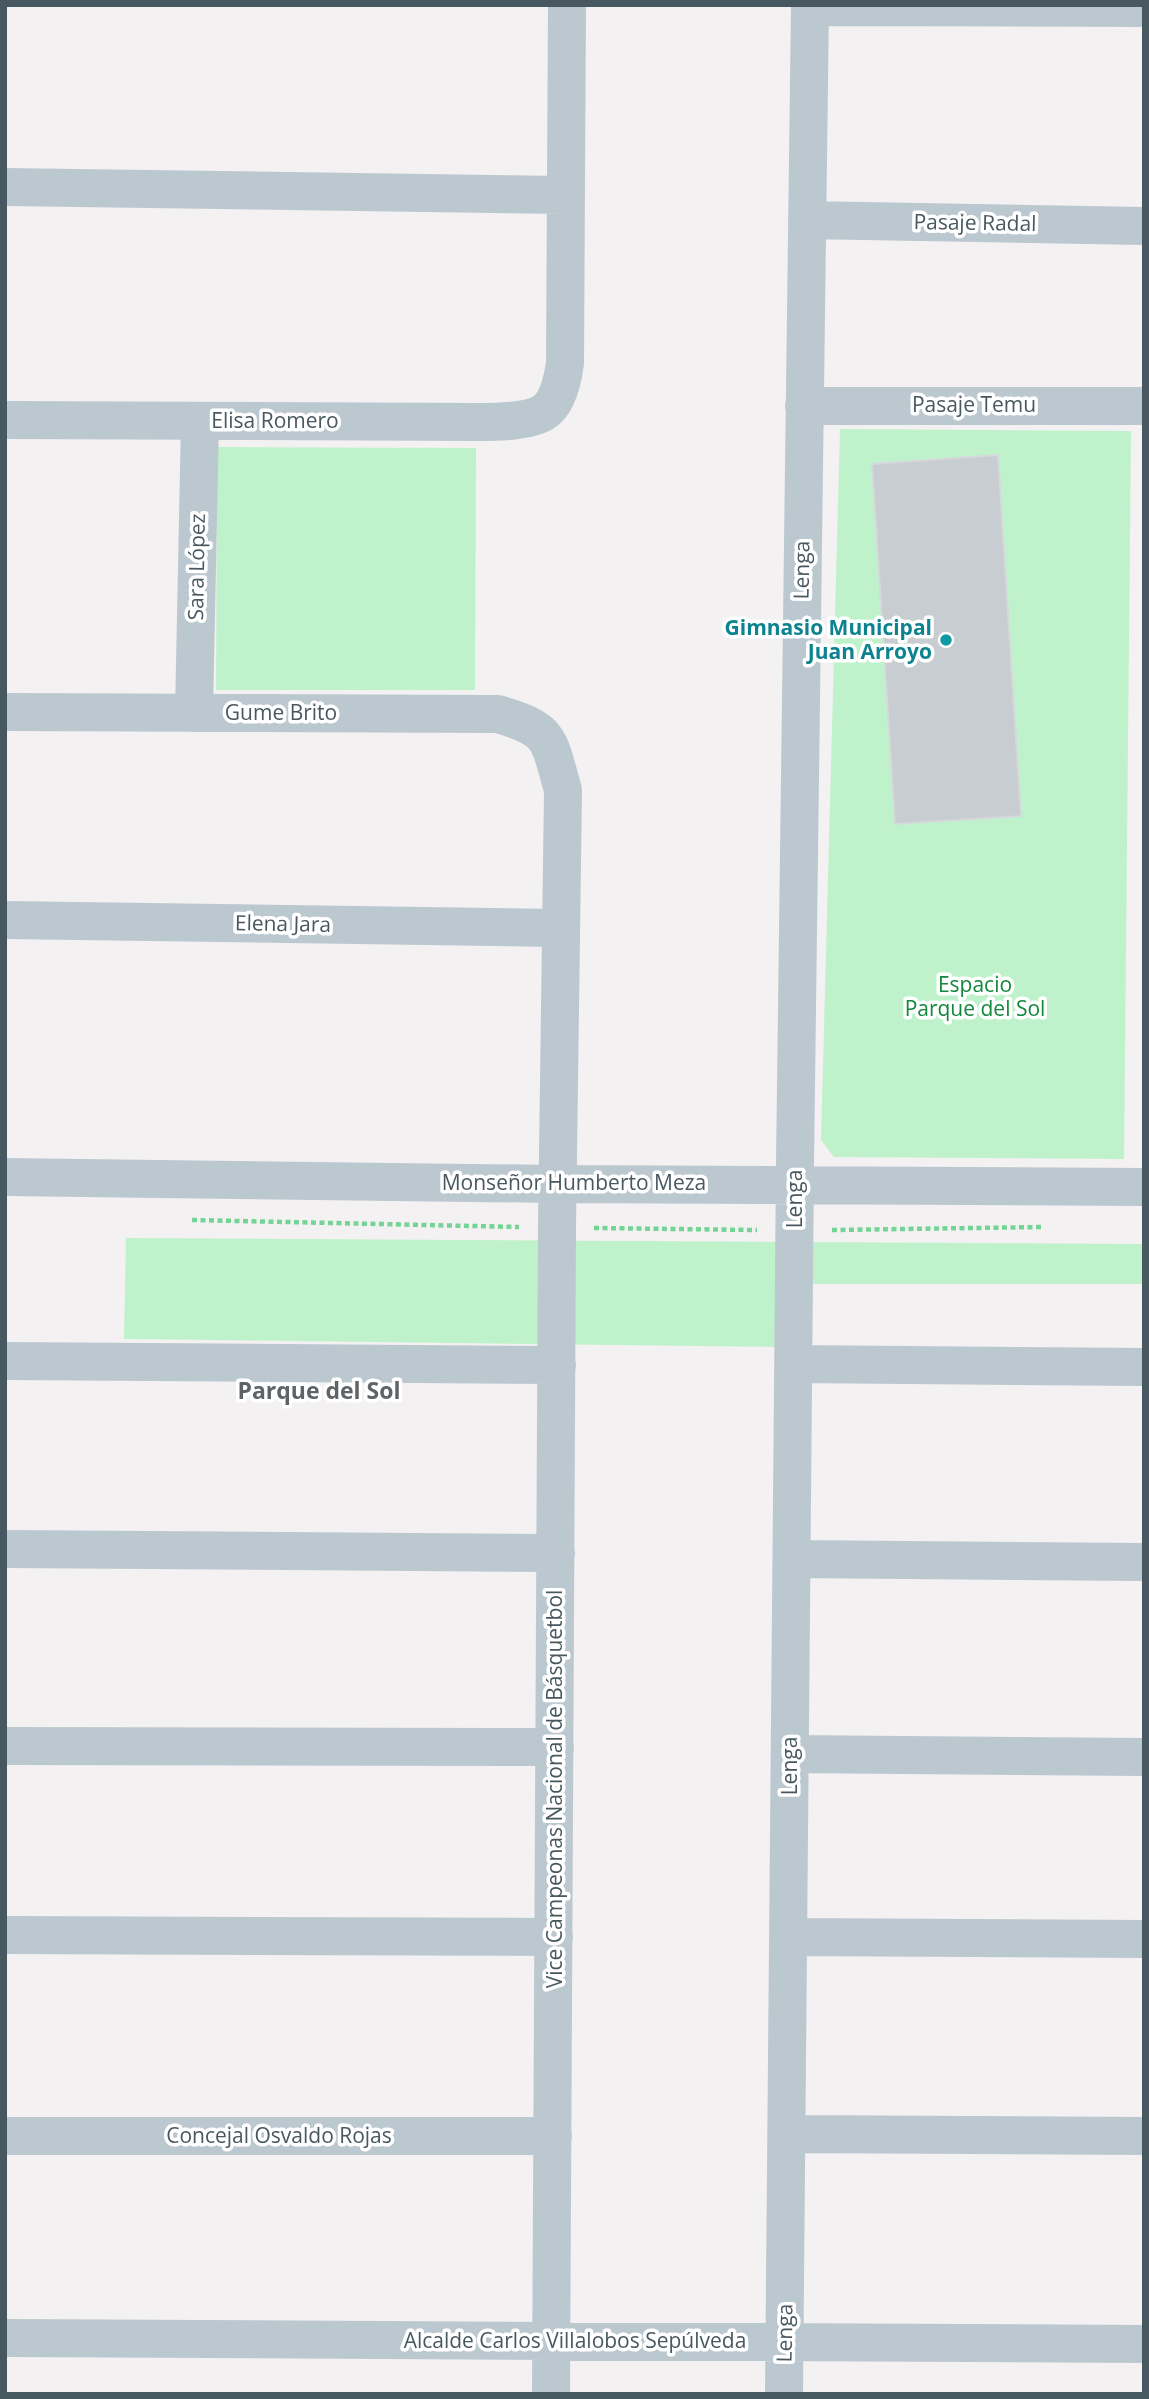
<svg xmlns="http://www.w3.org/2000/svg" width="1149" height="2399" font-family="'Open Sans',sans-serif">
<rect width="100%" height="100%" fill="#f4f1f2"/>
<!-- green -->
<path fill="#bff2cb" d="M840,429l291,2 -7,728 -290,-2 -13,-17z
M217,447l259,1 -1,242h-259z
M126,1238l1018,6v40h-367l-1,63 -652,-8z"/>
<!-- building -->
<path fill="#c8cdd1" stroke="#d5d9dd" stroke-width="2" d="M998,455l23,361 -126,8 -23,-360z"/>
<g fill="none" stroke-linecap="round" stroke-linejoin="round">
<!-- path -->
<path stroke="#75d396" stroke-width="4.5" stroke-dasharray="5 3.5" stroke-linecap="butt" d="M192,1220l327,7
M594,1228l163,2
M832,1230l212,-3"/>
<!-- minor -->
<path stroke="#bcc8cf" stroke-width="38" d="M810,7l334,1
M5,187l561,8
M807,220l337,6
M804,406h340
M5,420l473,2c17,0 51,0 66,-10 14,-9 19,-34 21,-49l2,-358
M5,712l493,2c55,16 50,25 65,76l-6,437 -6,1167
M194,713l6,-292
M5,920l556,8
M5,1177l553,7 586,3
M5,1361l552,4
M794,1364l350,3
M5,1549l551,4
M792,1559l352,3
M5,1746l550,1
M790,1754l354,3
M5,1935l549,2
M789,1937l355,2
M787,2134l357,2
M5,2136h548
M5,2338l1139,6
M784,2394l11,-1231 15,-1158"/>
</g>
<!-- markers -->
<circle fill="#0f9aa8" stroke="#fff" stroke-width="2.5" cx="946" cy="640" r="7"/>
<g text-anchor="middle" stroke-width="7" stroke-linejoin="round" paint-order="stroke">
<!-- street labels -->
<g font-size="21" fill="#485860" stroke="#fff">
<text transform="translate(975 223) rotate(1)" y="7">Pasaje Radal</text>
<text x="974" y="412">Pasaje Temu</text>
<text x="275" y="428">Elisa Romero</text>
<text transform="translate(197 567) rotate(-89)" y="7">Sara López</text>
<text transform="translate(802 570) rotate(-89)" y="7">Lenga</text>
<text x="281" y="720">Gume Brito</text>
<text transform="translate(283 924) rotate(1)" y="7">Elena Jara</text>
<text x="574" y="1190">Monseñor Humberto Meza</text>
<text transform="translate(795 1199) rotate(-90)" y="7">Lenga</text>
<text transform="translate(790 1766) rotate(-90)" y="7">Lenga</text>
<text transform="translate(555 1789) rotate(-90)" y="7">Vice Campeonas Nacional de Básquetbol</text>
<text x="279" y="2143">Concejal Osvaldo Rojas</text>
<text transform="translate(785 2333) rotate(-89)" y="7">Lenga</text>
<text x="575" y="2348">Alcalde Carlos Villalobos Sepúlveda</text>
</g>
<!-- culture labels -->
<g font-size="21" font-weight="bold" fill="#0d838f" stroke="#fff" text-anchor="end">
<text x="932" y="635">Gimnasio Municipal<tspan x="932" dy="24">Juan Arroyo</tspan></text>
</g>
<!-- park labels -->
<g font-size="21" fill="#13883c" stroke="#fff">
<text x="975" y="992">Espacio<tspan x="975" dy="24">Parque del Sol</tspan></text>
</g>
<!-- neighbourhood labels -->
<g font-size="23" font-weight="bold" fill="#5d6367" stroke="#fff">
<text x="319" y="1399">Parque del Sol</text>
</g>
</g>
<!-- border -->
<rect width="1149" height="2399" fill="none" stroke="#485860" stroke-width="14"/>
</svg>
